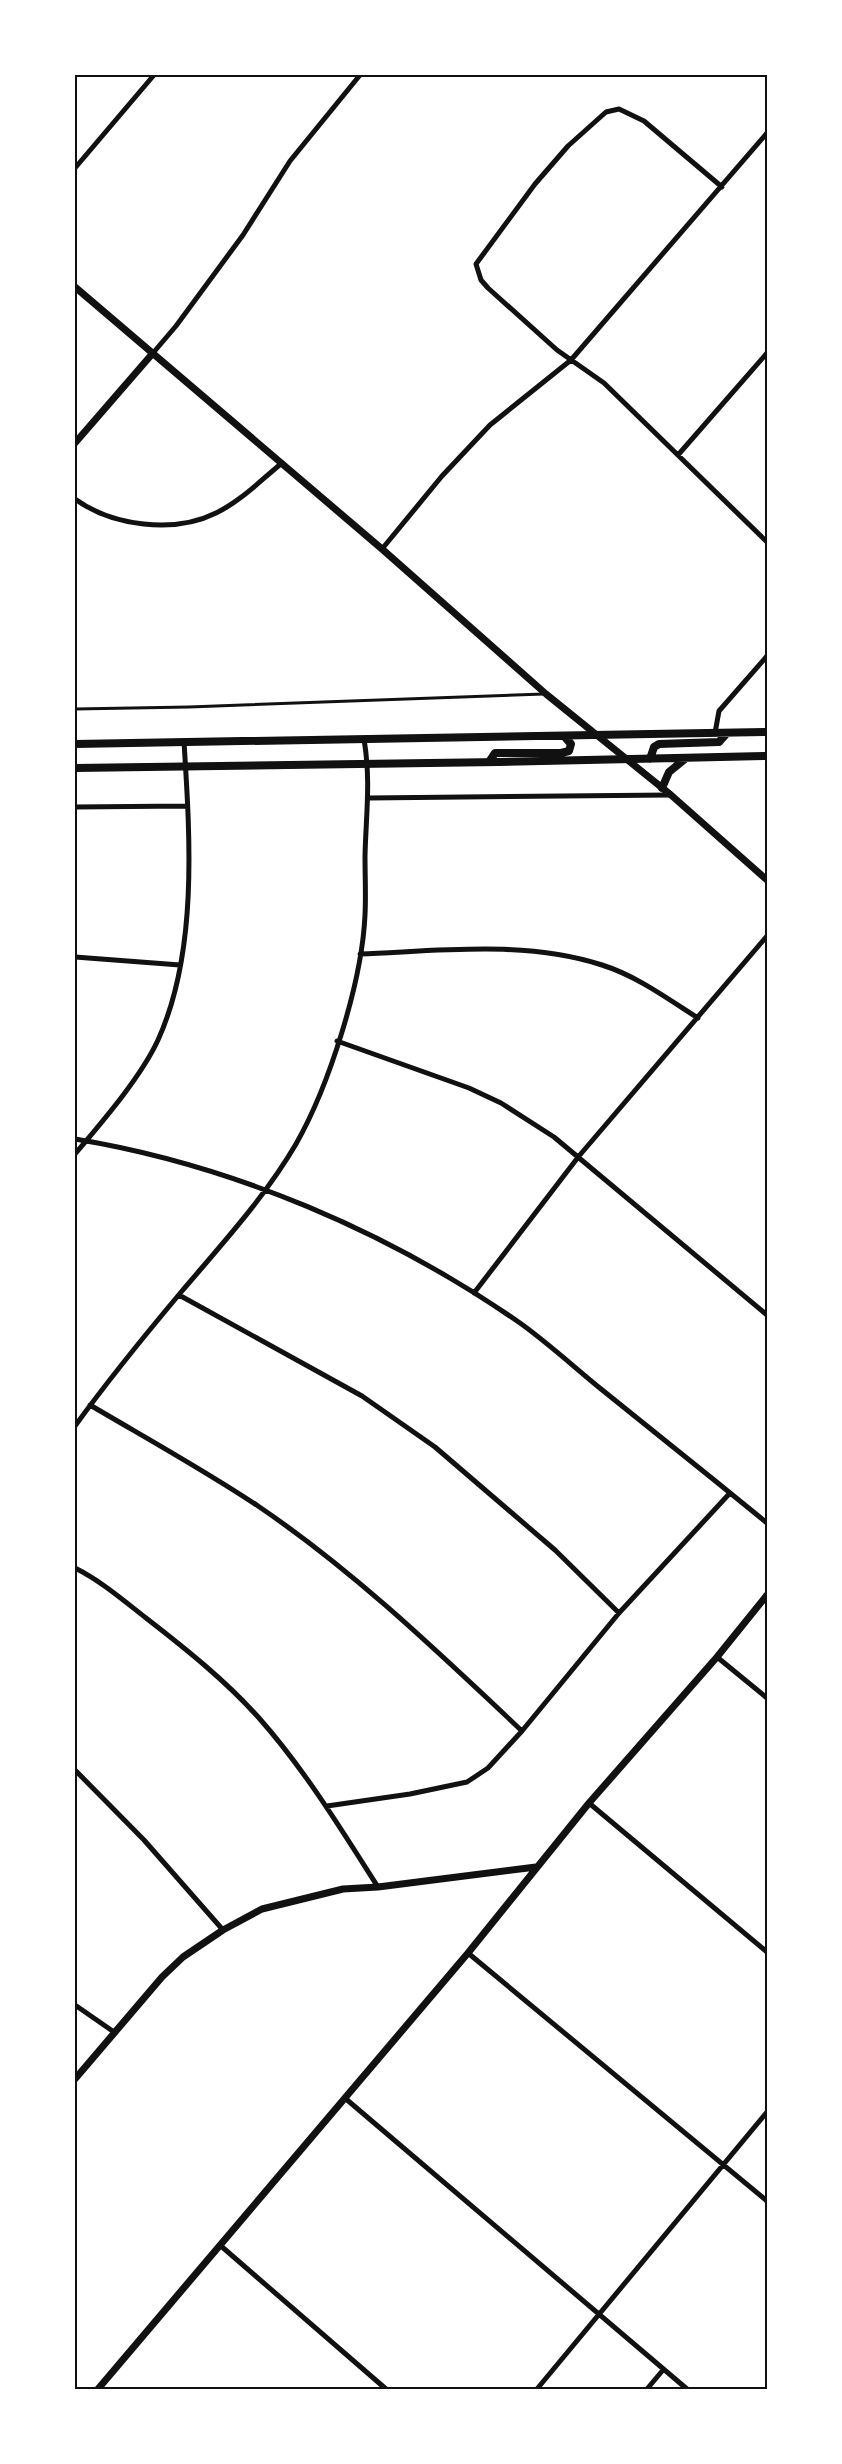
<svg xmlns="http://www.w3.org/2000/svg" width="842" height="2464" font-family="Merriweather,serif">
<rect width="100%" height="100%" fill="#fff"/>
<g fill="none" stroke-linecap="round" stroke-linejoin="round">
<!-- service -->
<path stroke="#111" stroke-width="3" d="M75,709l114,-2 355,-13"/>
<!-- minor -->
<path stroke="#111" stroke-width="5" d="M75,168l79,-93
M722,187l-78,-66 -25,-12 -13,3 -38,34 -33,38 -59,80 5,16 7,8 69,62 47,33 163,159
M153,353l23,-27 67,-91 47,-74 70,-86
M678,455l89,-102
M75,499c37,27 99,35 141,14 25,-12 45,-33 66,-50
M382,549l60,-73 48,-51 81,-65 196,-227
M715,733l4,-22 48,-55
M369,798l301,-3
M75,807l111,-1
M360,954c79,-3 165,-14 242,11 35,11 66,34 96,53
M75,957l105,8
M337,1041l132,47 32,15 53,34 213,178
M75,1139c158,26 314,93 445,184 28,20 54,44 81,66 56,45 111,89 166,134
M75,1154c27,-32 66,-77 83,-114 40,-88 32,-203 26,-298
M474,1293l105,-137 188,-220
M179,1295l183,101 73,51 120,103 64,63
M90,1405c56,33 114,65 168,101 96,65 180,146 264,225
M75,1426c34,-47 70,-91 107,-135 40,-47 83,-94 114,-147 33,-58 66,-162 69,-229 1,-19 0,-39 0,-59 1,-42 6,-75 -1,-117
M75,1568c26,13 48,32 71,50 40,31 80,63 113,100 46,52 82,111 119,169
M717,1657l50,41
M75,1770l69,70 79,90
M589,1803l178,149
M327,1806l83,-12 57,-12 21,-14 34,-37 97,-118 111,-120
M468,1953l299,248
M75,2005l39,27
M346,2099l341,290
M221,2246l165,143
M537,2389l230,-277
M647,2389l16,-19"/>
<!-- tertiary -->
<path stroke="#111" stroke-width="7" d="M75,287l307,262 164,145 125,101 96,85
M75,443l78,-90
M75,2079l87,-102 21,-20 40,-27 39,-21 81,-20 35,-2 158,-20
M98,2389l370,-436 121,-150 128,-146 50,-62"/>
<!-- primary -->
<path stroke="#111" stroke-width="8" d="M75,744l692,-12
M650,759l4,-12 5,-3 60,-2 8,-9
M489,762l6,-9h66l8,-2 2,-7 -7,-8
M75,768l424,-6 268,-6
M662,788l7,-16 16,-13"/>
</g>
<!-- border -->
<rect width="842" height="2464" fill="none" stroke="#ffffff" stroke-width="153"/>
<rect x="76" y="76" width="690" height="2312" fill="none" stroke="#111" stroke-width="2"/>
</svg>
